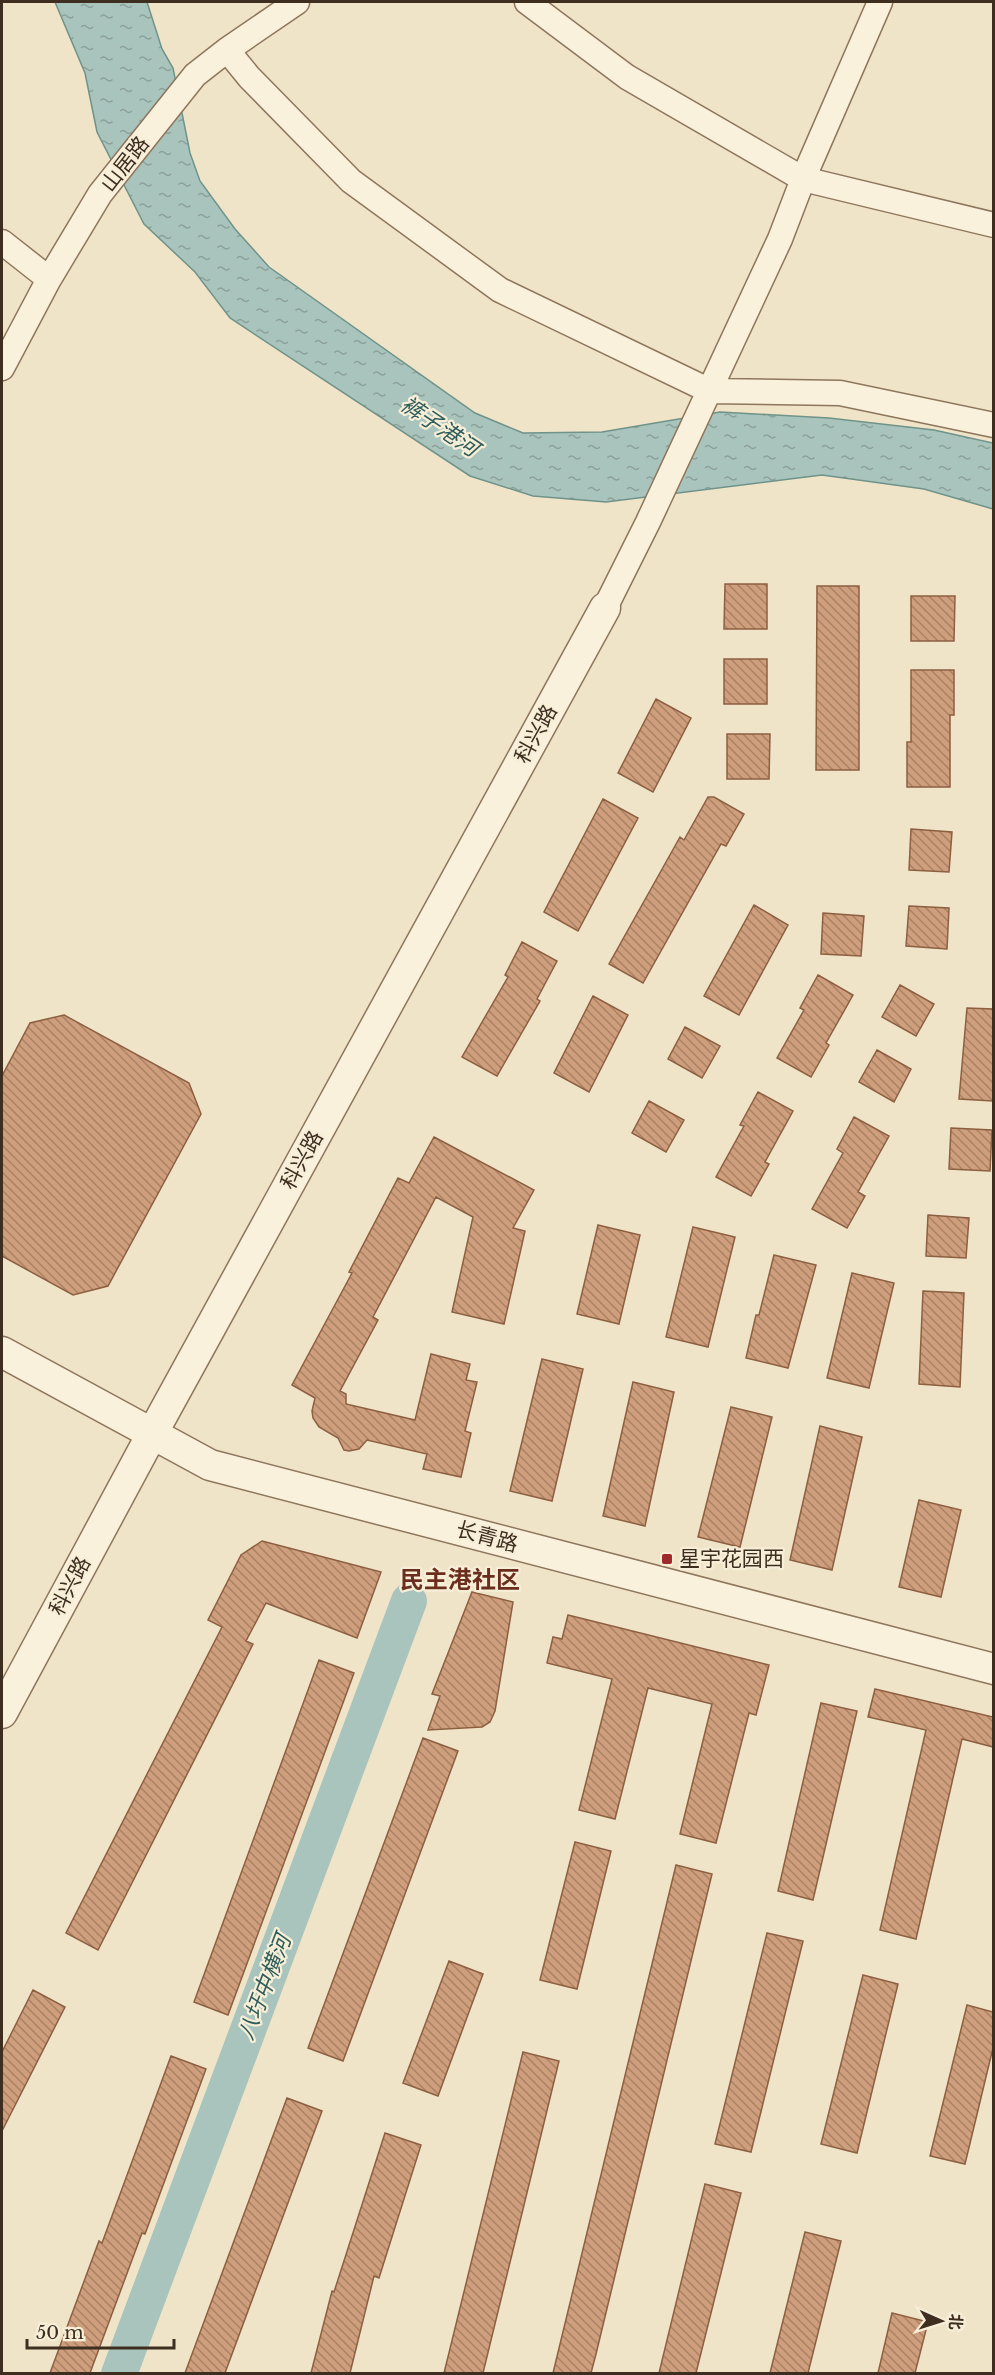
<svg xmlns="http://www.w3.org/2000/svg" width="995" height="2375" font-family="'Libre Baskerville','Noto Sans SC',serif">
<defs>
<pattern id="water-ripples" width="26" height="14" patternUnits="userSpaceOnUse" patternTransform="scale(1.5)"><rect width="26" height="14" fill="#a9c4bc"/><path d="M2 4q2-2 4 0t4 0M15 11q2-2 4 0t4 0" fill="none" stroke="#8ba098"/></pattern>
<pattern id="building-back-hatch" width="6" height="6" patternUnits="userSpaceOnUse" patternTransform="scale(1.5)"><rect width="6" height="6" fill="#cf9f7d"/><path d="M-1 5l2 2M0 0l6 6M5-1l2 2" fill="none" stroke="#a98266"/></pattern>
</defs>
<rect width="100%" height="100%" fill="#f0e4c8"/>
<!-- water -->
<path fill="url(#water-ripples)" stroke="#6f938a" stroke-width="1.5" d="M55,2h92l15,47 11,19 17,85 10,28 35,48 34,38 206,146 48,20 79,-1 118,-20 109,6 105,12 59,13v66l-69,-20 -102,-14 -216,27 -73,-6 -63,-20 -240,-158 -35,-46 -51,-48 -47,-92 -12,-59z"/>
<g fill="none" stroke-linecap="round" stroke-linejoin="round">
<!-- river -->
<path stroke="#a9c4bc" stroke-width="36" d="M119,2374l290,-773"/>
</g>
<!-- building -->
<path fill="url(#building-back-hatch)" stroke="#8d5f41" stroke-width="1.5" d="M725,584h42v45h-43z
M817,586h42v184h-43z
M911,596h44l-1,45h-43z
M724,659h43v45h-43z
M911,670h43v45h-4v72h-43v-45h4z
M656,699l35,19 -38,74 -35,-19z
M727,734h43l-1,45h-42z
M708,797h6l30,17 -18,32 -5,-2 -78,139 -34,-19 71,-127 4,3z
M603,799l35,19 -60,113 -34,-19z
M911,829l41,3 -3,40 -40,-2z
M754,905l34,20 -49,90 -35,-19z
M909,906l40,2 -2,41 -41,-3z
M823,913l41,3 -3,40 -40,-2z
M522,942l35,19 -20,38 3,2 -43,75 -35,-19 46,-80 -3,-2z
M818,975l35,20 -27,48 3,2 -18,32 -34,-19 27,-48 -4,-2z
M900,985l34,19 -18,32 -34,-19z
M593,996l35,19 -39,77 -35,-19z
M967,1008l26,1v92l-34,-2z
M64,1015l125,68 12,31 -93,172 -35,9 -71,-39v-180l28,-53z
M685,1027l35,19 -18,32 -34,-19z
M877,1050l34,19 -17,33 -35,-20z
M758,1092l35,19 -28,51 4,2 -18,32 -35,-19 28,-51 -4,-1z
M649,1101l35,19 -18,32 -34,-19z
M854,1117l35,19 -31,56 7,4 -18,32 -35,-19 31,-56 -6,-4z
M951,1128l41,2 -2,41 -41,-2z
M434,1137l100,53 -21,38 12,3 -21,93 -52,-12 21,-95 -37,-20 -63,120 5,3 -38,71 6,3v10l69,16 16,-66 39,10 -4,16 11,2 -12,49 6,2 -10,44 -38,-8 4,-15 -60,-14 -8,9 -10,2 -5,-1 -6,-12 -19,-11 -6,-9 -1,-7 3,-13 -23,-13 60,-112 -3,-1 49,-94 11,5z
M928,1215l41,3 -3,40 -40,-2z
M598,1225l42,10 -21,89 -42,-10z
M693,1227l42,10 -27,110 -42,-10z
M774,1255l42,10 -28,103 -42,-10 10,-43h3z
M852,1273l42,10 -25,105 -42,-10z
M923,1291l41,2 -4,94 -41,-3z
M542,1359l41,10 -31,132 -42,-10z
M633,1382l41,10 -29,134 -42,-10z
M731,1407l41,10 -32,130 -42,-10z
M820,1426l42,11 -30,133 -42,-10z
M919,1500l42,10 -20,87 -42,-10z
M262,1541l119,31 -24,66 -91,-35 -20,38 7,3 -155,306 -32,-17 156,-306 -14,-7 33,-65z
M472,1592l41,10 -18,109 -5,11 -8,5 -54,3 12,-34 -8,-2z
M568,1615l201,50 -13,50 -7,-2 -33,130 -36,-9 32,-130 -64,-16 -33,131 -36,-9 33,-131 -65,-16 6,-26 9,2z
M319,1660l35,13 -126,342 -34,-13z
M875,1689l118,28v30l-31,-8 -46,200 -36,-9 46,-200 -58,-13z
M821,1703l36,8 -44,189 -35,-9z
M423,1738l35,13 -115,310 -35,-13z
M575,1842l36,9 -34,138 -37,-9z
M676,1865l36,9 -116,480 -5,19h-38z
M767,1933l36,8 -52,211 -36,-8z
M449,1961l34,13 -45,122 -35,-13z
M863,1975l35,9 -41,169 -36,-9z
M33,1990l32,17 -63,124v-79z
M967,2005l26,7v36l-28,116 -35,-8z
M523,2052l36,9 -25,103 -51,209h-39z
M171,2056l35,13 -61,165 -3,-1 -52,140h-40l49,-132 3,2z
M287,2098l35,13 -97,262h-40z
M385,2133l36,12 -42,133 -5,-2 -24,97h-39l21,-82 2,1z
M705,2184l36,9 -45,180h-37z
M805,2232l36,9 -33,132h-38z
M892,2313l36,9 -13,51h-37z"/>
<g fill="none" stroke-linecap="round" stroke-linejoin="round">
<!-- minor casing -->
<g stroke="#8d765c" stroke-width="27">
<path id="minor" d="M527,2l100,75 176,102 191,46
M227,50l22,27 102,104 149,109 210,101 130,2 154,32
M2,242l47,37
M2,368l47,-89 51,-85 95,-119 32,-25 70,-48
M605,608l43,-86 132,-283 23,-60 77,-177"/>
</g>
<!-- tertiary casing -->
<g stroke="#8d765c" stroke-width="33">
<path id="tertiary" d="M2,1352l208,113 784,204
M2,1713l150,-279 453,-826"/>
</g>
<!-- minor -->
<use href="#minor" stroke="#faf1dc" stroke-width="24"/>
<!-- tertiary -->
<use href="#tertiary" stroke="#faf1dc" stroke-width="30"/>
</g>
<!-- markers -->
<rect fill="#9e2a2b" stroke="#f7eed8" stroke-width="2" x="661" y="1553" width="12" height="12" rx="3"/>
<g text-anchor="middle" stroke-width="4.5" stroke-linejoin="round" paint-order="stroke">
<!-- street labels -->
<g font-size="21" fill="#3d2e20" stroke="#f7eed8">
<text transform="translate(125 164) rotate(-52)" y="7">山居路</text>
<text transform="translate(536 734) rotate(-61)" y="7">科兴路</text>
<text transform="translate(302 1160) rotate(-61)" y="7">科兴路</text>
<text transform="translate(487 1537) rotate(15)" y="7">长青路</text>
<text transform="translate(70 1586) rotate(-62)" y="7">科兴路</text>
</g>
<!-- poi labels -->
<g font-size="21" fill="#3d2e20" stroke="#f7eed8" text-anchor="start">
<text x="679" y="1566">星宇花园西</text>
</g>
<!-- water labels -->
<g font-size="22" font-style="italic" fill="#2f5d5a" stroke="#f7eed8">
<text transform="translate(440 426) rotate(34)" y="8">裤子港河</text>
<text transform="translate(264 1987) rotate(-69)" y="8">八圩中横河</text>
</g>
<!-- quarter labels -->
<g font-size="24" font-weight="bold" fill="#6b2e1e" stroke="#f7eed8">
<text x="460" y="1588">民主港社区</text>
</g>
</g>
<!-- border -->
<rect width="995" height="2375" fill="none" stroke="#3d2e20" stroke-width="6"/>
<!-- north arrow -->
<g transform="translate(941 2321) rotate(93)" stroke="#f7eed8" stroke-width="4.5" paint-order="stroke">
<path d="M0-4.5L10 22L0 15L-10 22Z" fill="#3d2e20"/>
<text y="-9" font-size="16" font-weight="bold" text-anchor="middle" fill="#3d2e20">北</text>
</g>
<!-- scale -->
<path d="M27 2339v9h147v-9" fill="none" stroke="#3d2e20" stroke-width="3"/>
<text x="36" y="2339" font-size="18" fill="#3d2e20" stroke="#f7eed8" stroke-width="4.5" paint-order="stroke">50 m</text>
</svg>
